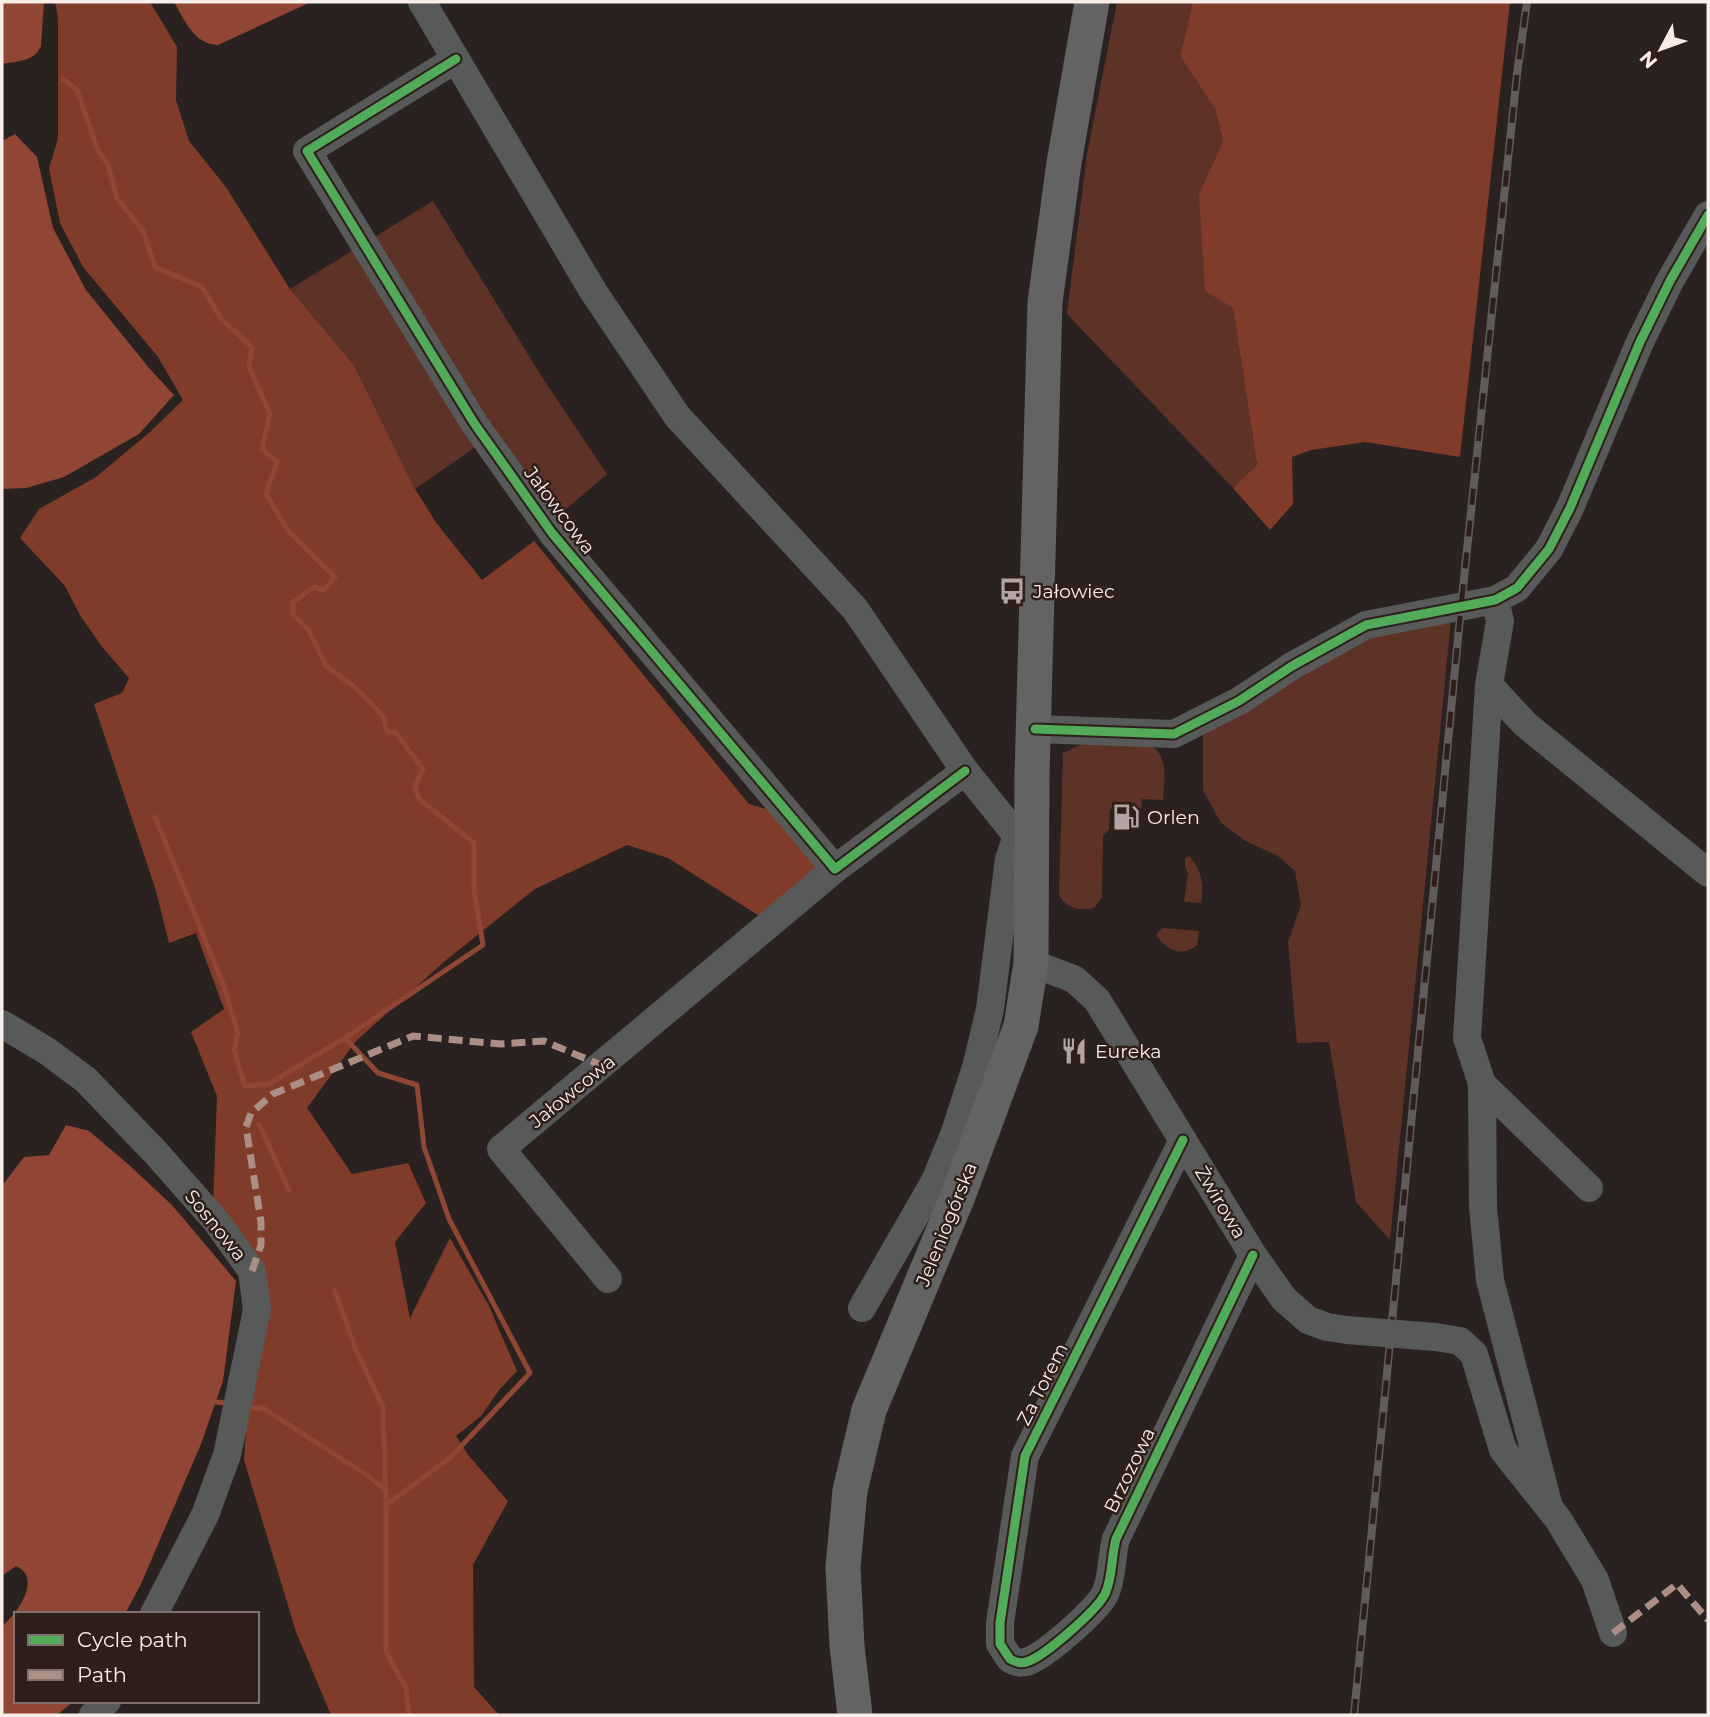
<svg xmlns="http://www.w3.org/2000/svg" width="1710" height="1717" font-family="Montserrat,sans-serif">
<rect width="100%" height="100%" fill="#2a2220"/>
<!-- green -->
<path fill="#5e3227" d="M1117,2h76l-13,54 35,53 8,32 -24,53 34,114 24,158 -24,22 -166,-174 20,-160z
M433,201l109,176 65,97 -55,47 -58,-87 -79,55 -61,-124 -64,-76z
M1451,620l-61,620 -34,-38 -27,-160 -32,1 -9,-101 13,-37 -6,-34 -17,-15 -32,-15 -25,-18 -18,-33v-55l164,-102z
M1082,744l69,1c18,13 13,35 12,55l-21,-1 -1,12 -31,-2 -1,21 -6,5 -1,62 -8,11c-14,3 -28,1 -35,-13l4,-142z
M1189,856c13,13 15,30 12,47l-17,-1 4,-29 -3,-6v-8z
M1162,928l37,3 -2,14c-15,13 -31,5 -41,-10z"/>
<!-- forest -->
<path fill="#803b29" d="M55,2h95l27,45 -1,53 13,41 37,46 64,102 64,76 61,124 22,35 45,56 52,-39 215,263 24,7 46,59 -55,49 -96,-61 -41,-13 -92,44 -90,72 -89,80 -49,67 45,66 56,-11 18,40 -31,39 15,76 40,-80 39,68 28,65 -18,19 -18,26 -25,20 13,20 39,45 -35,64 1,122 25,28h-168l-35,-83 -52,-172 3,-47 17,-104 -51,-102 4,-111 -26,-64 33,-23 -28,-76 -27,10 -13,-52 -62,-187 28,-11 7,-15 -26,-30 -22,-31 -16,-31 -45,-48 19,-29 57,-32 54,-45 33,-32 -25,-43 -75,-90 -23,-44 -11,-55 9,-29v-121z
M1193,2h317l-50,455 -95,-15 -54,8 -19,7 1,47 -23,26 -37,-42 24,-23 -24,-157 -28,-17 -6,-97 24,-53 -8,-32 -35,-53z"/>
<!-- water -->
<path fill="#914633" d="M2,2h42l-3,44c-6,16 -25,15 -39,18z
M174,2h137l-93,43c-24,-1 -33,-24 -44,-43z
M15,134l22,23 16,71 33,62 63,78 25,27 -35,39 -75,43 -38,11 -24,1v-348z
M66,1125l23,6 40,34 43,40 64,76 -13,100 -22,63 -60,140 -16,30h-109v87h58l-17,14h-55v-89c15,-12 41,-48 14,-60l-14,10v-390l22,-29 25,-2z"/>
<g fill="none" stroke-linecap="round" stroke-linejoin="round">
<!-- stream -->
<path stroke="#914633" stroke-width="5" d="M63,79l14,11 20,58 11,17 9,33 26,33 12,36 47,20 19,32 31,28 -3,20 21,47 -8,35 15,13 -11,32 22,37 47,46 -11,13 -10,-3 -21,15v13l16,15 17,36 31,23 26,27 4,16 9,1 27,36 -8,17 4,13 55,44v47l9,55 -138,93 33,35 39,12 7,62 25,72 81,154 -79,84 -65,48v147l20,36 3,27
M155,817l69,169 14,47 -4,17 11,36 24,-2 76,-46
M259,1124l30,66
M335,1290l20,58 28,59 3,98
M216,1402l11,1
M250,1408h13l105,68 18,14"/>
<!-- minor -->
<path stroke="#585959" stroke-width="28" d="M422,2l171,289 84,125 178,193 110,162 52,65 16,11
M456,59l-149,92 167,272 78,110 283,336 130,-98
M1495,600l5,21 -11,64 36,39 183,149
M1489,685l-22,353 15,46 107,104
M1035,729l139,5 65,-33 53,-35 74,-41 129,-25 22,-12 32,-39 21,-41 70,-166 30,-61 38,-66
M1031,963l43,16 23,21 156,255 31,44 24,21 19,7 20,3
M2,1024l45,27 39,29 70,73 60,68 36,50 5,39 -30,145 -22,60 -51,99
M1482,1084l1,123 7,73 59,227
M1183,1140l-158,316 -25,167v21l10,15c5,3 10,5 16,3 17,-4 71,-52 79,-68 8,-17 6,-37 11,-55l137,-284
M608,1279l-107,-130 334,-280
M862,1308l73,-127 20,-49 22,-68 13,-55 19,-150 8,-23
M1435,1337l25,4 14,13 29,96 55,69 37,61 18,53
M93,1715l14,-14"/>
<!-- major -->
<path stroke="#626362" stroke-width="35" d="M855,1715l-8,-69 -4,-79 7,-76 19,-81 89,-214 63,-170 10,-63 1,-187 13,-474 19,-139 28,-161"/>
<!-- rail casing -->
<g stroke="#605c5b" stroke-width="8">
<path id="rail" d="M1354,1715l107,-1108 56,-533 10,-72"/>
</g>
<!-- rail -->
<use href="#rail" stroke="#2f1f1b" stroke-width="5" stroke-dasharray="16" stroke-linecap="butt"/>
<!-- minor-bridge -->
<path stroke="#585959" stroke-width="28" d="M1347,1330l88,7"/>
<!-- quiet -->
<path stroke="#ac8f84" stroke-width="7" stroke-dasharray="14 7" stroke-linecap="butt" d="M252,1271l9,-26v-23l-15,-95 5,-14 22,-19 140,-58 88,8 43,-3 59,25
M1613,1633l64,-49 31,36"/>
<!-- cycleway casing -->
<g stroke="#2f1f1b" stroke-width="13">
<path id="cycleway" d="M456,59l-149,92 167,272 78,110 283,336 130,-98
M1035,729l139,5 65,-33 53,-35 74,-41 129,-25 22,-12 32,-39 21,-41 70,-166 30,-61 38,-66
M1183,1140l-158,316 -25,167v21l10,15c5,3 10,5 16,3 17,-4 71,-52 79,-68 8,-17 6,-37 11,-55l137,-284"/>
</g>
<!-- cycleway -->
<use href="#cycleway" stroke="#51ab58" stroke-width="9"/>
</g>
<!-- icons -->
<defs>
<g id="bus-bare" transform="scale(2.1)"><path d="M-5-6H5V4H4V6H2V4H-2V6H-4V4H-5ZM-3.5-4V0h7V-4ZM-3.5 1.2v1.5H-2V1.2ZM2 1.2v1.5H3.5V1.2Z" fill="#b1a6a3" stroke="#2f1f1b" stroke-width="2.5" paint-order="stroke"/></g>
<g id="fuel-bare" transform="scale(2.1)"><path d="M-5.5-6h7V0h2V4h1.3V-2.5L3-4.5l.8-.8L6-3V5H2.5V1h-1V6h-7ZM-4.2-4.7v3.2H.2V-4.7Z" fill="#b1a6a3" stroke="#2f1f1b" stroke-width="2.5" paint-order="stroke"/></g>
<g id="restaurant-bare" transform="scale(2.1)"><path d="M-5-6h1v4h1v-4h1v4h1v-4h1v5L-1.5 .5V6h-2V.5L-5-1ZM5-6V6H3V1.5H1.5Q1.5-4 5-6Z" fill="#b1a6a3" stroke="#2f1f1b" stroke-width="2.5" paint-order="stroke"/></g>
</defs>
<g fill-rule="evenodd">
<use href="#bus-bare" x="1012" y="591"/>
<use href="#fuel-bare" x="1126" y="817"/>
<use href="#restaurant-bare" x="1074" y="1051"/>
</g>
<g text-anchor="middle" stroke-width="5" stroke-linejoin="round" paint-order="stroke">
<!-- street labels -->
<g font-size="19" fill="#f9edea" stroke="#2f1f1b">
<text transform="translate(560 510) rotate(53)" y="7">Jałowcowa</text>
<text transform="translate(572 1091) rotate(-39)" y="7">Jałowcowa</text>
<text transform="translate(1221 1202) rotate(59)" y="7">Żwirowa</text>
<text transform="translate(946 1224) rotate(-68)" y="7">Jeleniogórska</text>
<text transform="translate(216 1225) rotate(51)" y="7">Sosnowa</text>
<text transform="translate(1042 1384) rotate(-63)" y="7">Za Torem</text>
<text transform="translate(1129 1470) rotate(-64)" y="7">Brzozowa</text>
</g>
<!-- poi labels -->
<g font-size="19" fill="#f9edea" stroke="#2f1f1b" text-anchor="start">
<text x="1033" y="598">Jałowiec</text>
<text x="1147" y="824">Orlen</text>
<text x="1095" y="1058">Eureka</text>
</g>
</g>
<!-- border -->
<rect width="1710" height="1717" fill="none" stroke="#f9edea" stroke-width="7"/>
<!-- legend -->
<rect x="14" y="1612" width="245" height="91" fill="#2f1f1b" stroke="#80716e" stroke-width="2"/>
<rect x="28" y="1635" width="35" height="10" fill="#51ab58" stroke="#80716e" stroke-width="2"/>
<text x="77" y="1647" font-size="21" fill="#f9edea">Cycle path</text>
<rect x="28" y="1670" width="35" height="10" fill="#ac8f84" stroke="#80716e" stroke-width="2"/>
<text x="77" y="1682" font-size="21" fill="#f9edea">Path</text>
<!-- north arrow -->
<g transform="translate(1661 49) rotate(229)" stroke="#2f1f1b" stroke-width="5" paint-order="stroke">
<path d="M0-5L12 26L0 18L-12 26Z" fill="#f9edea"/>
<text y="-10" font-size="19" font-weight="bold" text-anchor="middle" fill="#f9edea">N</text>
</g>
</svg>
